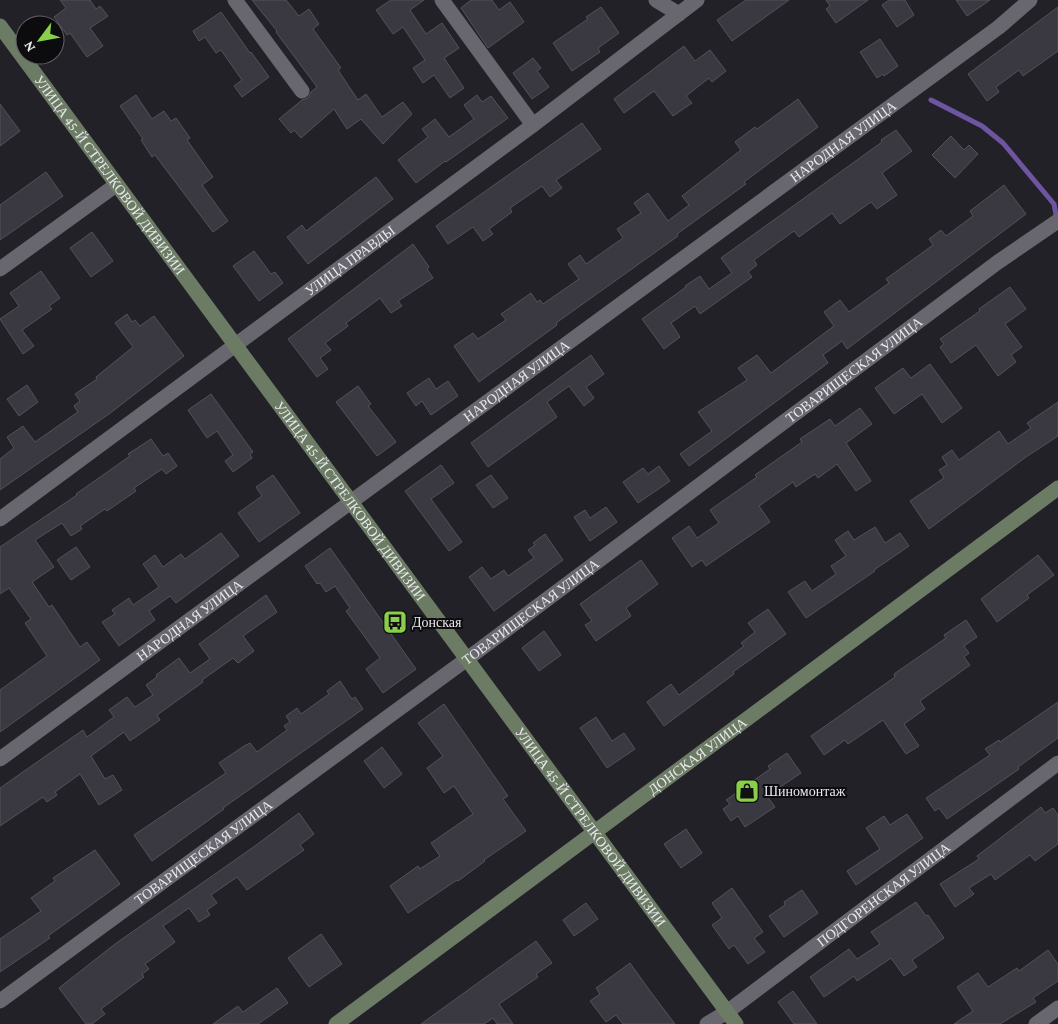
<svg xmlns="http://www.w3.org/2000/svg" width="1058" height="1024" font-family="'Crimson Pro',serif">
<rect width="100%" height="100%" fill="#232128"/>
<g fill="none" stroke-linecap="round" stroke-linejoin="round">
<!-- stream -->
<path stroke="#6d55a2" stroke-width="5" d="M931,100l51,26 21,17 51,61 3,16"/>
</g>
<!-- building -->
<path fill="#3a3840" stroke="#535159" d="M60,0h30l6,9 4,-3 8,10 -18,12 13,18 -16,11 -17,-24 -3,2 -13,-18 12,-9z
M252,0h34l13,16 10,-7 10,15 -6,5 28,39 -3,2 20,30 8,-6 16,23 21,-15 9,12 -29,30 -22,-25 -14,10 -13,-20 -33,29 -7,-8 -3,3 -12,-14 23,-19 6,-2 3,-6 6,-5 -41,-55 1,-1z
M391,0h33l-14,10 16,24 16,-11 17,25 -15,10 20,30 -14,10 -16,-23 -11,8 -10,-15 12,-8 -22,-33 -10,7 -17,-24z
M471,0h21l7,10 11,-8 14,20 -36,26 -27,-40z
M746,0h43l-57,41 -15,-21z
M826,0h42l-32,23 -10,-14 4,-3z
M889,0h16l9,15 -17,12 -15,-22z
M956,0h34l-23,16z
M601,7l18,26 -21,15 2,4 -28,19 -19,-28 35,-24 -2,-2z
M1058,7v44l-35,25 -4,-6 -23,17 3,5 -12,9 -19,-27z
M221,12l29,41 1,-1 18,25 -27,20 -8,-11 8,-6 -21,-30 -5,3 -11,-16 -6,4 -6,-10z
M880,39l18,27 -14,10 -1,-2 -6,4 -17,-26z
M684,46l11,15 15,-11 16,21 -14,11 -3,-4 -23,18 6,7 -19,13 -19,-25 -30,22 -10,-14z
M533,58l8,10 -4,3 12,16 -17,12 -19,-26z
M136,95l16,24 12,-8 7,10 5,-3 14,20 -3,2 26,37 -11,8 26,36 -15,11 -58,-77 -3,2 -11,-17 2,-1 -23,-33z
M477,95l5,7 9,-6 17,22 -62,44 -1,-1 -29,22 -18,-23 30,-23 -6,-8 13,-10 14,18 25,-18 -10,-14z
M798,99l20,28 -38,28 -36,27 2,2 -69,50 1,2 -122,87 1,2 -78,57 -25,-36 19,-13 5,6 28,-19 -5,-6 30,-21 6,9 3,-2 3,4 36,-25 -11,-15 12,-9 6,9 37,-26 -6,-9 24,-16 -7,-10 14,-10 20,28 21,-16 -7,-9 59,-46 -6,-8 20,-15 2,2z
M0,104l20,27 -20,15z
M582,123l19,26 -45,31 6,8 -12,9 -8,-11 -32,22 2,4 -23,17 4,5 -10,7 -10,-14 -25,17 -12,-18z
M896,130l16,21 -30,22 15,22 -20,14 -6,-7 -31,22 -8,-11 -33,24 -5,-6 -40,29 3,5 -9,7 4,5 -52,37 -5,-8 -24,17 9,14 -16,12 -22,-30 44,-32 -1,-1 15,-10 9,13 23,-16 -11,-15 161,-116 -1,-2z
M951,136l13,14 5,-5 9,9 -23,24 -23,-23z
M46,172l17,24 -63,44v-35z
M376,177l17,22 -85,65 -21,-27 15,-12 4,6z
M1004,185l22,29 -179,135 -5,-8 -19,14 5,8 -139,103 -9,-12 32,-23 -14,-19 49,-32 -9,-12 19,-13 14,18 63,-47 -10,-14 16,-12 9,12 40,-29 -3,-4 47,-34 -4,-6 12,-9 5,6 27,-20 -3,-5z
M92,232l21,29 -22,16 -21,-29z
M413,244l16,23 -2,2 6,9 -35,23 4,5 -11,7 -11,-15 -34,25 2,3 -23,17 6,7 -11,8 8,11 -11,8 -29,-38z
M254,251l17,23 4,-2 8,11 -24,18 -26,-35z
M41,271l19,27 -11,8 3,3 -30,21 12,16 -11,8 -23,-35 19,-13 -9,-13z
M1010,287l16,22 -21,15 17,23 -11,8 5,7 -18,14 -22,-31 -25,18 -11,-16 4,-3 -4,-5 40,-28 -1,-2z
M127,314l5,8 3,-2 5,6 14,-10 30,40 -75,58 -109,76v-31l14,-11 -7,-11 16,-11 12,16 43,-30 -4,-6 6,-5 -5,-7 22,-15 -1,-2 37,-30 -18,-24z
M591,355l13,19 -18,13 8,11 -10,8 -15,-20 -22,16 10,15 -69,50 -17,-24z
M930,364l32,44 -20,15 -20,-29 -28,20 -19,-26 28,-20 8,10z
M429,378l7,11 12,-8 10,15 -27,19 -9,-14 -6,5 -9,-13z
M27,385l11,17 -19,14 -12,-17z
M358,386l13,18 -3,2 28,36 -19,14 -41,-54z
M211,394l42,58 -3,2 2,4 -19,14 -8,-11 8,-6 -16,-24 -10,7 -19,-28z
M1058,402v34l-32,21 -97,72 -19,-28 34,-23 -5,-8 8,-5 -5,-8 10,-7 7,10 40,-29 9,13 23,-16 -4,-5z
M860,408l12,16 -26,19 25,38 -15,10 -19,-27 -19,14 -3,-4 -19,13 -3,-5 -34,24 11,16 -64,44 -4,-6 -10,7 -20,-29 17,-12 8,12 22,-15 -9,-13 47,-33 -2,-2 47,-33 -2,-3 30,-20 5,7z
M151,439l12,17 5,-3 9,13 -11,8 -4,-5 -28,19 2,3 -29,20 -2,-2 -25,17 2,3 -11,7 -9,-13 -27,17 19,27 -22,15 17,25 3,-2 28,42 7,-5 13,18 -100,72v-42l47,-34 -22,-33 6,-4 -22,-31 -9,6v-47l77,-52 -1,-1 54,-38 -2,-2z
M441,465l13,18 -23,16 31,43 -13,9 -44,-60z
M659,466l11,15 -32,22 -15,-21 20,-14 5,6z
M273,475l27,38 -41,29 -21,-29 24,-17 -6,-9z
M491,475l17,23 -15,10 -17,-23z
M606,507l11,15 -27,19 -16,-24 11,-7 5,8z
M875,527l10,16 15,-10 9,13 -35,24 1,1 -69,47 -18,-26 17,-11 7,10 24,-17 -5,-8 15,-10 -11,-16 13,-9 6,9z
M221,533l18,23 -63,47 -6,-7 -21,15 6,9 -36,26 -17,-24 13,-8 -3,-4 17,-12 4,7 26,-18 -16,-23 12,-9 8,12 18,-13 4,5z
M545,534l18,26 -69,51 -25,-34 13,-10 9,12 13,-9 4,6 26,-18 -6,-8 7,-5 -2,-2z
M76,547l14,20 -19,13 -14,-20z
M330,548l86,121 -33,24 -17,-24 14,-11 -34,-47 4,-3 -15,-22 -9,6 -6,-9 -3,1 -12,-18z
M1038,555l16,20 -27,20 2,3 -32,24 -16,-23z
M641,560l17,24 -32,24 5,8 -35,25 -11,-16 7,-4 -12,-17z
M266,595l11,17 -34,24 11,15 -16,12 -5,-5 -31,22 1,2 -46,33 3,5 -30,21 -6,-9 -33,24 14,23 8,-4 9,15 -23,15 -19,-31 -25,18 2,3 -10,7 -4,-5 -43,29v-38l83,-58 4,7 27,-20 -5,-7 18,-13 8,10 18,-12 -7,-10 11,-8 -1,-2 23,-17 11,15 20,-14 -11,-15z
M768,609l18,25 -53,38 1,2 -70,52 -17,-24 24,-18 8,11 65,-49 -3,-3 14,-11 -7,-9z
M966,620l11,17 -13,9 5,7 -5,4 6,8 -50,36 5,8 -21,15 15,22 -13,8 -23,-34 -35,24 -3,-4 -21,15 -13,-19 84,-59 -1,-3 52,-36 -2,-3z
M544,631l17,24 -22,16 -17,-23z
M340,681l12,18 3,-2 8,12 -140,99 1,1 -72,52 -18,-26 92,-62 -7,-10 25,-17 6,-3 7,9 30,-22 -3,-4 6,-4 -4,-6 11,-8 4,6 28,-20 -2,-3z
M1058,702v36l-40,29 1,2 -72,50 -8,-11 -4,3 -9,-13 64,-43 -5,-6 14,-9 1,2z
M444,704l64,92 -5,3 23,32 -42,29 1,1 -27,20 -1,-1 -49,33 -18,-27 28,-20 2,3 20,-13 -9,-13 42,-29 -19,-28 -10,7 -17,-25 16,-12 -25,-33z
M596,717l16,24 12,-8 11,16 -28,19 -27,-40z
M382,747l20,27 -18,14 -20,-27z
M787,753l14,20 -34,23 8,11 -30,20 -7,-11 -7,5 -8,-12 7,-5 -4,-4 44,-31 -2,-3z
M1041,807l4,6 8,-5 5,7v29l-23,17 -5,-6 -35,25 -4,-6 -22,14 5,6 -19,13 -15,-23 39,-25 -2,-3z
M299,813l15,21 -14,11 4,5 -57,40 -10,-13 -26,18 6,8 -10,7 3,5 -11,7 -10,-14 -26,18 12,16 -30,22 4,5 -7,5 2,3 -43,32 4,5 -13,10h-6l-27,-36 56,-44 140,-98z
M907,814l16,24 -67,47 -9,-14 33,-22 -14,-21 18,-12 6,9z
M686,829l16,24 -21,15 -17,-24z
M95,850l25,34 -72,52 2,2 -50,34v-33l41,-28 -10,-13 24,-17 -2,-3z
M732,888l31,44 -9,6 11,14 -17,12 -14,-19 -5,4 -17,-24 10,-7 -10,-15z
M802,890l16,23 -34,24 -15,-21 16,-11 -1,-3z
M916,902l10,14 2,-1 16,23 -32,22 5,7 -13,9 -13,-18 -34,23 -3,-5 -30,21 -14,-20 39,-28 8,10 23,-15 -9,-12z
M586,903l12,16 -24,17 -11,-16z
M321,934l21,30 -33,23 -21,-29z
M536,941l16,22 -16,11 2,3 -39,27 14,20h-16l-4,-6 -9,6h-63z
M1048,950l10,14v17l-25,17 3,4 -36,22h-46l19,-13 -16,-24 21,-14 10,14 29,-19 2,3z
M630,963l20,28 25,33h-52l-7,-9 -10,7 -16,-21 10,-7 -4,-6z
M277,988l11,15 -30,21h-45l25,-18 5,6z
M793,991l24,33h-23l-16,-22z"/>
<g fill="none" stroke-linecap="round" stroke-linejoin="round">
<!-- street -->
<g stroke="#68676f" stroke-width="15">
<path d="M235,0l67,91"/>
<path d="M442,0l91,125"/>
<path d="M656,0l23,14"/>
<path d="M0,269l116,-84"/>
<path id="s1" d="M0,519l533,-394 164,-125"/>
<path id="s2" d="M0,759l999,-732 31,-27"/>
<path id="s3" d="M0,1001l467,-342 531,-397 60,-41"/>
<path id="s4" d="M707,1024l20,-12 331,-249"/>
<path d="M1036,1024l22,-16"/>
</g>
<!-- secondary -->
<g stroke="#6c7b64" stroke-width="15">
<path id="s5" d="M0,26l736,998"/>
<path id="s6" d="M336,1024l722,-536"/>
</g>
</g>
<!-- icons -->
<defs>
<g id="bus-square" transform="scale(1.25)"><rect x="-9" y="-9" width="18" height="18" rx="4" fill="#89cf49" stroke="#0c0b0e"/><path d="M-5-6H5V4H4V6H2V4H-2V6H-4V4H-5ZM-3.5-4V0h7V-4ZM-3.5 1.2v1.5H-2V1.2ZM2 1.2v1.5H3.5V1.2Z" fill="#111"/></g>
<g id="shop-square" transform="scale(1.25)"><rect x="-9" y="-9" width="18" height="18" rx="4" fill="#89cf49" stroke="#0c0b0e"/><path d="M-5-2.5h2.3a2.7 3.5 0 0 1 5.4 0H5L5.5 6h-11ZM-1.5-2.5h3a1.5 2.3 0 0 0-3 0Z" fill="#111"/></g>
</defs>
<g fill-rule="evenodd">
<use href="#bus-square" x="395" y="622"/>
<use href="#shop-square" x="747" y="791"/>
</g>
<g text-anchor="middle" stroke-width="4" stroke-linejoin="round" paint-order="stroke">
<!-- street labels -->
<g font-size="14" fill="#e9e8ed" stroke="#0c0b0e">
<text dy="5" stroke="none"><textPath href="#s2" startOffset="1045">НАРОДНАЯ УЛИЦА</textPath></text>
<text dy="5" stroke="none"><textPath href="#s5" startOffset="185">УЛИЦА 45-Й СТРЕЛКОВОЙ ДИВИЗИИ</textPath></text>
<text dy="5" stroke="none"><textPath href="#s1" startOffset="435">УЛИЦА ПРАВДЫ</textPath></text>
<text dy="5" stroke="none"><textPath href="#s3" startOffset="1062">ТОВАРИЩЕСКАЯ УЛИЦА</textPath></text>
<text dy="5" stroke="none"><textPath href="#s2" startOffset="640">НАРОДНАЯ УЛИЦА</textPath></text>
<text dy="5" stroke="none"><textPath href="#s5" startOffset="590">УЛИЦА 45-Й СТРЕЛКОВОЙ ДИВИЗИИ</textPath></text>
<text dy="5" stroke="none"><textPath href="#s3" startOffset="658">ТОВАРИЩЕСКАЯ УЛИЦА</textPath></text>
<text dy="5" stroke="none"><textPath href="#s2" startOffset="235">НАРОДНАЯ УЛИЦА</textPath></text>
<text dy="5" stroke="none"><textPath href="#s6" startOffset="450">ДОНСКАЯ УЛИЦА</textPath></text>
<text dy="5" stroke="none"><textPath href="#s5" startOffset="995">УЛИЦА 45-Й СТРЕЛКОВОЙ ДИВИЗИИ</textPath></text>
<text dy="5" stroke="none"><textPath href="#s3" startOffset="252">ТОВАРИЩЕСКАЯ УЛИЦА</textPath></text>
<text dy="5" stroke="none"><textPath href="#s4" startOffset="219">ПОДГОРЕНСКАЯ УЛИЦА</textPath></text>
</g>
<!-- poi labels -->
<g font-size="14" fill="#e9e8ed" stroke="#0c0b0e" text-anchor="start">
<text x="412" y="627">Донская</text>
<text x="764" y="796">Шиномонтаж</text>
</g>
</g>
<!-- north arrow -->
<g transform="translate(40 40) rotate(238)"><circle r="24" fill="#0c0b0e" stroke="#646367"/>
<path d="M0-4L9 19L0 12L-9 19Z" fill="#89cf49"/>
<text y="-8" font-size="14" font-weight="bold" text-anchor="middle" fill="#e9e8ed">N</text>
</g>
</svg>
